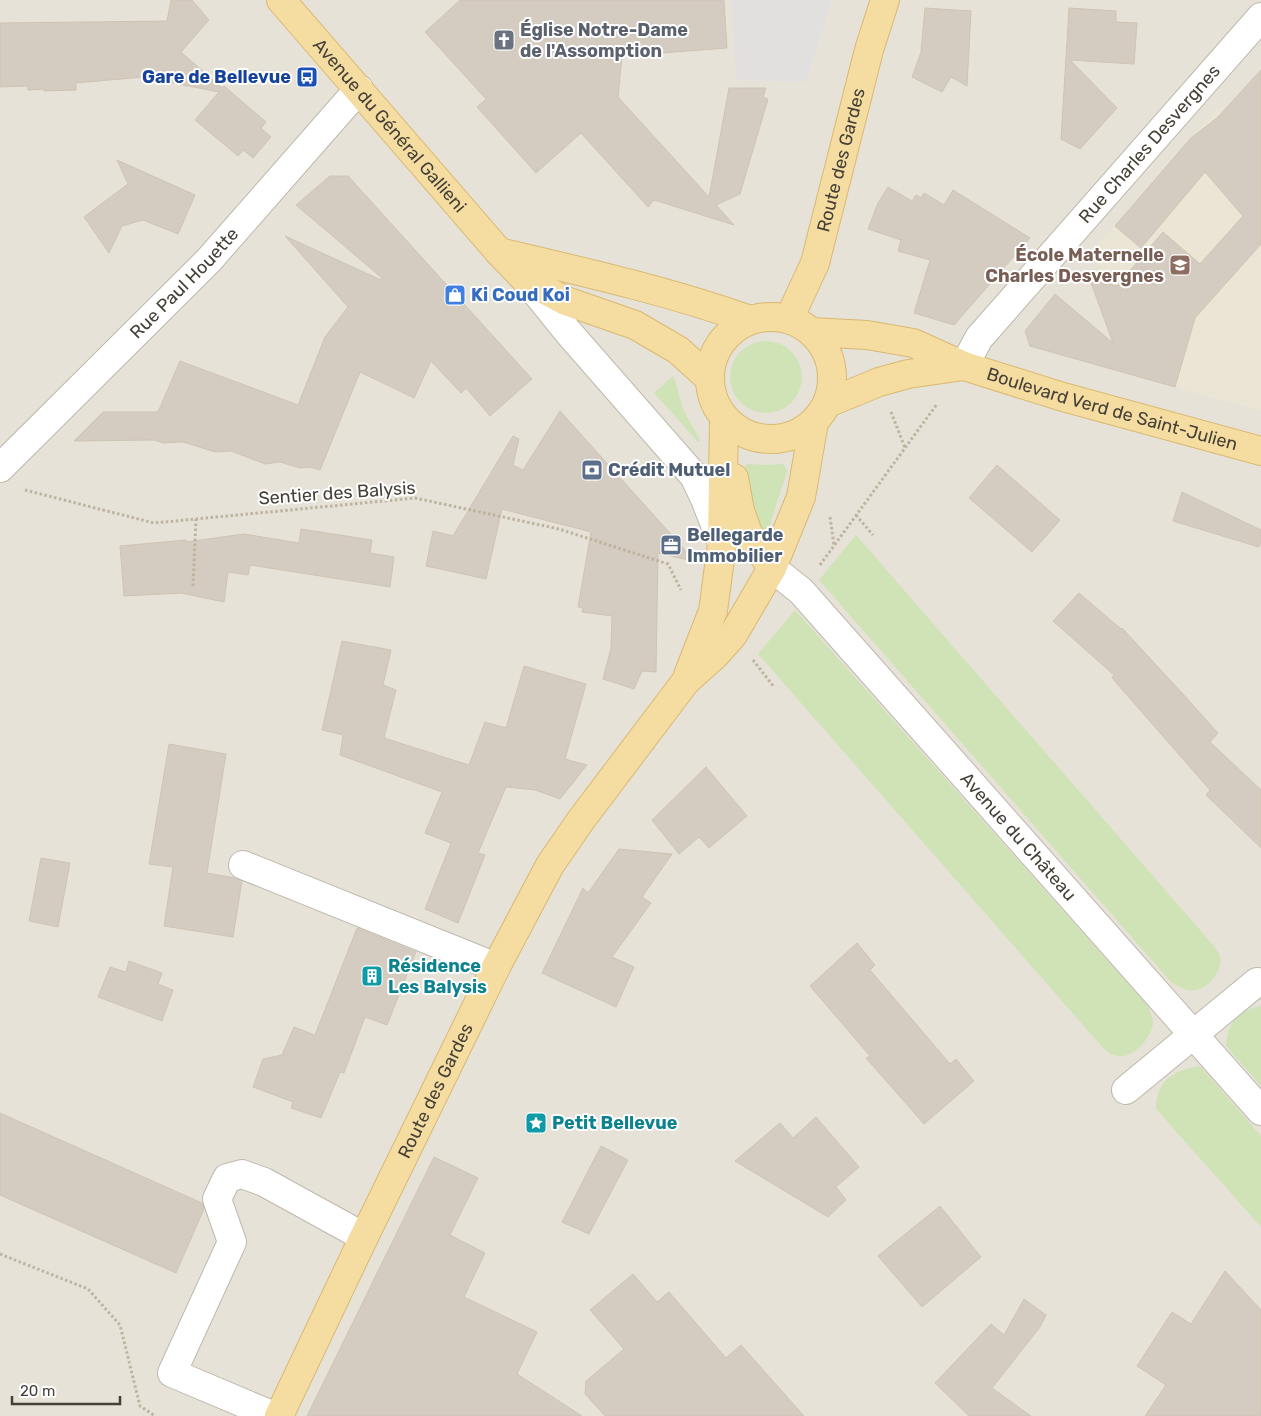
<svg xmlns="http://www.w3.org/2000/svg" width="1261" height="1416" font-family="Rubik,sans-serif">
<rect width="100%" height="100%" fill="#f3f0ea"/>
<!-- residential -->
<path fill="#e7e2d8" d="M0,0h1261v1416h-1261z"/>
<!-- education -->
<path fill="#ebe5d5" d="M1217,108l44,55v248l-138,-38 -33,-93 18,3 -17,-33 24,-24z"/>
<!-- green -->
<path fill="#cfe3b6" d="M730 377a36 36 0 1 1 72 0a36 36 0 1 1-72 0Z
M673,376c5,11 6,22 10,32 4,12 13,21 17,33l-2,1 -44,-49z
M749,464l15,1 20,-1 3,7 -20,63 -2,1 -9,-10 -11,-47v-13z
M856,535l358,411c2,3 5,7 6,10 4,15 -13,34 -27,34 -9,1 -15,-4 -22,-8l-352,-402z
M795,610l352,395c3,6 6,12 6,19 -2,15 -23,38 -39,31 -4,-1 -7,-4 -10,-6l-346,-395z
M1261,1006v80l-35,-40c1,-24 12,-35 35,-40z
M1200,1066l61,70v91l-105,-118c1,-30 17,-38 44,-43z"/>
<!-- parking -->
<path fill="#e2e0de" d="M731,0h101l-26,82 -70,-2z"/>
<!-- building -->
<path fill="#d4ccc0" stroke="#cec4b4" d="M171,0h21l17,20 -28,32 41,36 2,-2 42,36 -5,6 10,9 -18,21 -10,-8 -5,6 -43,-36 24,-28 -76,-15 -67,6v7l-32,1v-2l-16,1v-4l-28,1v-64l167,-2z
M460,0h264l3,48 -105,8 -4,41 91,100 20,-109h37l-3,9 5,2 -28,95 -24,11 18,20 -80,-25 -6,7 -67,-74 -45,40 -59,-66 9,-8 -61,-67z
M925,8l46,3 -4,75 -16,-9 -9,15 -30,-15 9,-25z
M1069,8l47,3v11l21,1 -3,41 -64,-4 47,48 -37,41 -19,-10z
M1261,70v174l-66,74 -20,69 -145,-41 -5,-15 30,-37 58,49 -23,-63 27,6 46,-54 37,32 43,-48 -38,-44 -64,76 -26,-22 76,-88 26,-20z
M117,160l78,35 -17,39 -35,-14 -21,6 -13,27 -25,-36 44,-33z
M330,176h18l184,203 -42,37 -24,-28 -5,5 -30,-32 -17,37 -54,-26 -40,98 -10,-3 -10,1 -20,-6 -15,2 -34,-13 -16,1 -32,-10 -20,1 -8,-3 -81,1 29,-29h55l22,-51 118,44 27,-68 23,-30 -63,-71 96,44 1,-2 -86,-73z
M888,187l24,14 4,-6 5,3 3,-5 20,12 9,-15 77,48 -76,87 -40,-12 16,-53 -32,-9 3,-11 -33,-11 10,-26z
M560,411l136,151 -38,-9 -2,119 -14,-1 -8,18 -31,-10 8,-31 1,-32 -30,-4 1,-4 -5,-1 13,-75 -89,-23 -16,70 -60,-13 7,-35 20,5 60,-100 6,3 -6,26 10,5z
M997,465l63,55 -28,32 -63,-54z
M1182,492l79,38v11l-2,6 -86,-26z
M301,529l71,11 -2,13 24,4 -4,30 -140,-22 -2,10 -20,-3 -4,30 -43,-9 -57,3 -4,-50 66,-6v2l58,-8 55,9z
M1079,593l42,36 1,-1 60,65 36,40 -8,9 51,48v58l-55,-53 4,-5 -98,-112 2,-3 -61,-54z
M342,641l49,9 -8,35 13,5 -12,48 85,27 16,-43 21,6 18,-62 62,18 -21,75 22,6 -27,34 -25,-9 -29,-3 -28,66 7,2 -27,68 -33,-14 26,-66 -26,-10 17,-41 -102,-37 3,-20 -21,-5z
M169,744l57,10 -19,119 28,5 7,3 -9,56 -69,-11 9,-59 -24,-3z
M706,767l41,49 -38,32 -10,-11 -20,17 -27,-34z
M619,849l53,5 -30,43 9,6 -39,54 22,10 -18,40 -74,-34 41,-85 5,5z
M41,858l29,5 -12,64 -29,-6z
M357,928l59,24 -29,73 -22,-8 -21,56 -4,-1 -19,46 -30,-10 2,-6 -40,-15 10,-28 19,-4 12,-28 21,8z
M857,943l18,22 -5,5 80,94 6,-5 18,22 -50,43 -58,-66 4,-2 -60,-70z
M129,961l33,12 -4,11 15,6 -11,31 -64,-24 12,-30 16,5z
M0,1113l202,90 2,6 -28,64 -176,-78z
M816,1117l43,50 -23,20 10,13 -18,17 -93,-56 45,-38 13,15z
M601,1146l27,14 -39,74 -27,-12z
M434,1157l44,21 -28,57 35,18 -21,44 73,35 -20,42 65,42h-275z
M940,1206l41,51 -59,50 -44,-51z
M1225,1271l36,39v106h-116l21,-31 -29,-19 35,-54 19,12z
M633,1274l24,28 12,-10 57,66 15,-13 63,71h-199l-20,-22 1,-13 38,-32 -34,-39z
M1024,1299l22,16 -6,12 -48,61 39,28h-62l-34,-33 56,-59 13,11z"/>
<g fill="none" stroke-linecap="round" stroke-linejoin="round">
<!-- minor casing -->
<g stroke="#beb8ad" stroke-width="30">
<g id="minor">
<path d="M526,280l42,52 126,144 11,23 17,44"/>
<path id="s1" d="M964,366l15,-28 282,-321"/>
<path id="s2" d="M0,468l209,-208 150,-171"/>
<path id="s3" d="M772,568l29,23 460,520"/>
<path d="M243,865l253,102"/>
<path d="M1126,1090l131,-108"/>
<path d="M274,1416l-102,-43 60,-131 -15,-43 10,-21 15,-4 22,8 100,55"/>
</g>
</g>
<!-- major casing -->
<g stroke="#d9b972" stroke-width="30">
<g id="major">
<path id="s4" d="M281,0l218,252 27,28 40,21 69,24 43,25 31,28"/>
<path d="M499,252c85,20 169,39 251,68"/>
<circle cx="771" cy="378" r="61"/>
<path id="s5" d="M789,319l26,-56 54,-213 16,-50"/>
<path id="s6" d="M812,332l55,3 46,8 51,23 99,31 198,54"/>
<path d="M828,403l51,-21 29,-8 56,-8"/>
<path d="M734,478l6,33 8,22 24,35"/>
<path d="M688,675l25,-64 9,-67 2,-124"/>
<path id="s7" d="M279,1416l85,-179 132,-270 54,-102 31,-45 105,-139 30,-27 17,-19 39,-67 29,-71 13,-75"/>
</g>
</g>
<!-- path -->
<path stroke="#beb39f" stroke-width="3" stroke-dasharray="2.5 2.5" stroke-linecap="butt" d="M891,412l14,36
M25,490l129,33 261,-25 144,31 109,35 13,26
M856,515l17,20
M830,517l4,28
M820,565l117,-161
M193,586l3,-67
M753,660l21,27
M0,1254l88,35 32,36 20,81 15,10"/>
<!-- minor -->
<use href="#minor" stroke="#fff" stroke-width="28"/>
<!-- major -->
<use href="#major" stroke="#f5dca1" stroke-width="28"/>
</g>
<!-- icons -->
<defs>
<g id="church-square" transform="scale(1.125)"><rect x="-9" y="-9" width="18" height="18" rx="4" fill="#6b7280" stroke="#fff"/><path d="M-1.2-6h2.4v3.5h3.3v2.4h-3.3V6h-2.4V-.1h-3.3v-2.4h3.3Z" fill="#fff"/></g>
<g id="bus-square" transform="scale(1.125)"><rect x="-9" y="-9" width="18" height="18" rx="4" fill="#1a4fb4" stroke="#fff"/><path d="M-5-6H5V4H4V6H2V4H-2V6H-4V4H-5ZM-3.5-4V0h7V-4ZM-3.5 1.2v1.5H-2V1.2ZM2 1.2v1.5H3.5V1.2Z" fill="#fff"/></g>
<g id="school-square" transform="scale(1.125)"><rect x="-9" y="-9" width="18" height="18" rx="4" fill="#8d6e63" stroke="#fff"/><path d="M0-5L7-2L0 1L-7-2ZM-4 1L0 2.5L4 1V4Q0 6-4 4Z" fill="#fff"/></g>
<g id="shop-square" transform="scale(1.125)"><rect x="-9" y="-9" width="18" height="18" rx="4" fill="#3f7fe0" stroke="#fff"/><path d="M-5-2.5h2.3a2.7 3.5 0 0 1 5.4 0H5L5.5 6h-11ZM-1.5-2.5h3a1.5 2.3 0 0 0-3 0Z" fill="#fff"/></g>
<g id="bank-square" transform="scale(1.125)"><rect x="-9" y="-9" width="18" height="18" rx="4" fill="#5c6f8a" stroke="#fff"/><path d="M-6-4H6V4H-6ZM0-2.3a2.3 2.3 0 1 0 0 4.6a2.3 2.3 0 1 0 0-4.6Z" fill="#fff"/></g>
<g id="office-square" transform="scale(1.125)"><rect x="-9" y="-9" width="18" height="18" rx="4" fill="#5c6f8a" stroke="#fff"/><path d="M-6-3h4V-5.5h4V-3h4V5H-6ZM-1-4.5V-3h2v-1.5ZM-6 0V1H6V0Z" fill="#fff"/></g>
<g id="building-square" transform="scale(1.125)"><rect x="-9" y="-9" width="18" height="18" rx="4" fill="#0f9aa8" stroke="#fff"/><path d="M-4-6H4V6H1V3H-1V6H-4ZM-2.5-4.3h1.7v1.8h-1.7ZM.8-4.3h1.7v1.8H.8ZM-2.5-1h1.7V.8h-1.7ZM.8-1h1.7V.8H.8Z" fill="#fff"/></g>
<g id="sight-square" transform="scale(1.125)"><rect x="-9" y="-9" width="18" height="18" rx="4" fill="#0f9aa8" stroke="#fff"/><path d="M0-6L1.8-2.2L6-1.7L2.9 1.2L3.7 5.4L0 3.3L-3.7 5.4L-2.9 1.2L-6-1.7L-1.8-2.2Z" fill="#fff"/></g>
</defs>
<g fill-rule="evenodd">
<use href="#church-square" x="504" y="40"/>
<use href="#bus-square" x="307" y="77"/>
<use href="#school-square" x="1180" y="265"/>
<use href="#shop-square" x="455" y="295"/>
<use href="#bank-square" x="592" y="470"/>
<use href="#office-square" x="671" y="545"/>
<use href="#building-square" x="372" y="976"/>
<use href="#sight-square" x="536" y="1123"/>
</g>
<g text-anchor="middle" stroke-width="4" stroke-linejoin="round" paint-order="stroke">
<!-- worship labels -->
<g font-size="18" font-weight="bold" fill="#5b616d" stroke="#fff" text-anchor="start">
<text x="520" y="36">Église Notre-Dame<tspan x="520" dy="21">de l'Assomption</tspan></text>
</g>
<!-- transit labels -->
<g font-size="18" font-weight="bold" fill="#164399" stroke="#fff" text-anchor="end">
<text x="291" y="83">Gare de Bellevue</text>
</g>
<!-- street labels -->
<g font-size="18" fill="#464138" stroke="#fff">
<text dy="6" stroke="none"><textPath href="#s4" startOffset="166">Avenue du Général Gallieni</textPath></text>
<text dy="6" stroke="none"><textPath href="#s1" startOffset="290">Rue Charles Desvergnes</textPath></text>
<text dy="6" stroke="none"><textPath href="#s5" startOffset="168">Route des Gardes</textPath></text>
<text dy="6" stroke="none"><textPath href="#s2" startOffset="261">Rue Paul Houette</textPath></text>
<text dy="6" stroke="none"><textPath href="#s6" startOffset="312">Boulevard Verd de Saint-Julien</textPath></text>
<text transform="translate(337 493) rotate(-4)" y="6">Sentier des Balysis</text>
<text dy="6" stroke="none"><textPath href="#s3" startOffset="365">Avenue du Château</textPath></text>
<text dy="6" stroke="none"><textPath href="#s7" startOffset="361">Route des Gardes</textPath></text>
</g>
<!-- education labels -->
<g font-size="18" font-weight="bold" fill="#785e54" stroke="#fff" text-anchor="end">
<text x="1164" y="261">École Maternelle<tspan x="1164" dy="21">Charles Desvergnes</tspan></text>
</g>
<!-- shop labels -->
<g font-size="18" font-weight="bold" fill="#366cbe" stroke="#fff" text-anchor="start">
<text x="471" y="301">Ki Coud Koi</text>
</g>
<!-- service labels -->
<g font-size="18" font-weight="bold" fill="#4e5e75" stroke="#fff" text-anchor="start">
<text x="608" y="476">Crédit Mutuel</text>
<text x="687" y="541">Bellegarde<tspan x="687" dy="21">Immobilier</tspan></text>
</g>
<!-- culture labels -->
<g font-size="18" font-weight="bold" fill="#0d838f" stroke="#fff" text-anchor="start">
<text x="388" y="972">Résidence<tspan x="388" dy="21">Les Balysis</tspan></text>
<text x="552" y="1129">Petit Bellevue</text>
</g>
</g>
<!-- scale -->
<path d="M12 1396v8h108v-8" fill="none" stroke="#464138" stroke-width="2.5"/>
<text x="20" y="1396" font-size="15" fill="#464138" stroke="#ffffff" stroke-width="4" paint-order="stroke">20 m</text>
</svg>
